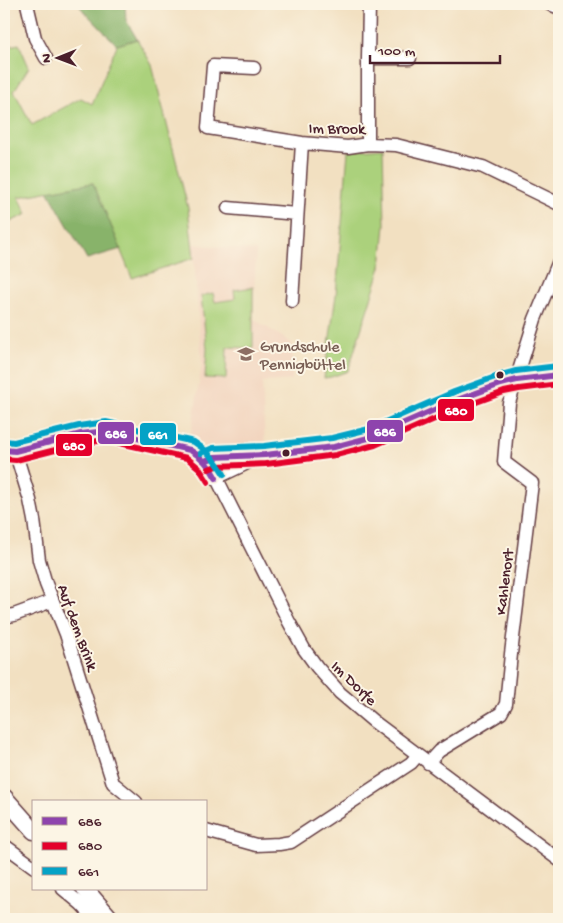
<svg xmlns="http://www.w3.org/2000/svg" width="563" height="923" font-family="'Gochi Hand',sans-serif">
<rect width="100%" height="100%" fill="#fcf5e5"/>
<filter id="ink" filterUnits="userSpaceOnUse"><feTurbulence type="fractalNoise" baseFrequency=".02" numOctaves="2"/><feDisplacementMap in="SourceGraphic" scale="10" xChannelSelector="R" yChannelSelector="G"/><feConvolveMatrix kernelMatrix="1 2 1 2 8 2 1 2 1" color-interpolation-filters="sRGB"/></filter>
<filter id="wash" filterUnits="userSpaceOnUse"><feTurbulence type="fractalNoise" baseFrequency=".0096" numOctaves="4" result="noise"/><feDisplacementMap in="SourceGraphic" scale="20" xChannelSelector="R" yChannelSelector="G"/><feGaussianBlur stdDeviation="1.12" result="paint"/><feColorMatrix in="noise" values="0 0 0 0 0 0 0 0 0 0 0 0 0 0 0 0 0 1.4 0 .05"/><feComposite in="paint" operator="in"/></filter>
<g filter="url(#wash)">
<rect width="100%" height="100%" fill="#f2e0c1"/>
<!-- built -->
<path fill="#f2d4be" d="M193,244l63,7 -3,68 39,24v37l-30,2 3,63 -59,3 -8,-7 -8,-2 12,-74z"/>
<!-- green -->
<path fill="#abd17b" stroke="#7a7853" d="M137,39l15,26 36,143 6,50 -62,20 -39,-95 -74,14 8,17 -23,11v-178l15,-3 10,23 -15,24 18,34 49,-27 11,6 25,-59z
M383,148l2,77 -4,42 -33,104 -17,6 -7,1 12,-83 12,-144z
M253,287v61l-26,-1 -1,32 -21,-1 2,-29 -6,-53 12,-3 2,9 20,-3 -1,-9z"/>
<!-- forest -->
<path fill="#88b36b" stroke="#69694b" d="M80,4h45l1,16 11,19 -20,6 -37,-38z
M93,183l28,66 -34,10 -39,-68z"/>
</g>
<g filter="url(#ink)">
<g fill="none" stroke-linecap="round" stroke-linejoin="round">
<!-- minor casing -->
<g stroke="#633c42" stroke-width="15">
<path id="minor" d="M27,4l8,34 11,20
M549,4l8,3
M368,58h42
M254,68l-41,-2 -5,62 94,15 46,4 20,-3 28,1 87,22 76,37
M368,144v-86l1,-54
M228,208l69,6
M292,301l10,-158
M4,450l11,1 66,-17 25,-3 84,19 10,6 11,11 78,155 15,27 13,18 23,26 33,28 186,139
M15,451l15,49 4,20 5,40 7,24 20,50 47,149 23,19
M205,461l9,-4 51,-2 69,-8 38,-10 85,-37 44,-16 16,-4 42,-5
M216,478l44,-21
M4,617l10,-2 38,-14
M428,763l11,-12 62,-38 5,-9 5,-50 21,-171 -28,-21 5,-59 26,-84 24,-58
M206,831l50,14 23,-1 12,-2 120,-79 7,-8
M4,845l30,22
M63,889l18,15 14,15"/>
</g>
<!-- major casing -->
<g stroke="#633c42" stroke-width="19">
<path id="major" d="M4,797l30,34
M85,889l26,30"/>
</g>
<!-- minor -->
<use href="#minor" stroke="#fff" stroke-width="12"/>
<!-- major -->
<use href="#major" stroke="#fff" stroke-width="16"/>
<!-- bus-1 casing -->
<g stroke="#fcf5e5" stroke-width="10">
<path id="bus-1" d="M4,450l11,1 66,-17 25,-3 84,19c12,7 20,16 26,28
M205,461l9,-4 51,-2 69,-8 38,-10 85,-37 44,-16 16,-4 42,-5"/>
</g>
<!-- bus-2 casing -->
<g stroke="#fcf5e5" stroke-width="10">
<path id="bus-2" d="M4,459l12,1 67,-17 23,-3 81,18 12,10 9,14
M209,469l7,-3 50,-2 70,-9 39,-10 85,-37 44,-16 15,-3 40,-5"/>
</g>
<!-- bus-3 casing -->
<g stroke="#fcf5e5" stroke-width="10">
<path id="bus-3" d="M5,441l9,1 65,-16 27,-4 88,20c13,8 22,18 30,32
M201,453l12,-5 51,-2 68,-8 37,-9 85,-37 44,-16 18,-5 42,-5"/>
</g>
<!-- bus-1 -->
<use href="#bus-1" stroke="#8e44ad" stroke-width="6"/>
<!-- bus-2 -->
<use href="#bus-2" stroke="#e4002b" stroke-width="6"/>
<!-- bus-3 -->
<use href="#bus-3" stroke="#04a2c6" stroke-width="6"/>
</g>
</g>
<!-- icons -->
<defs>
<g id="school-bare" transform="scale(1.35)"><path d="M0-5L7-2L0 1L-7-2ZM-4 1L0 2.5L4 1V4Q0 6-4 4Z" fill="#8d6e63" stroke="#fcf5e5" stroke-width="2.5" paint-order="stroke"/></g>
</defs>
<g fill-rule="evenodd">
<use href="#school-bare" x="246" y="354"/>
</g>
<!-- markers -->
<g fill="#4a1f2b" stroke="#fcf5e5" stroke-width="2">
<circle cx="500" cy="375" r="4.5"/>
<circle cx="286" cy="453" r="4.5"/>
</g>
<g text-anchor="middle" stroke-width="4" stroke-linejoin="round" paint-order="stroke">
<!-- street labels -->
<g font-size="16" fill="#4a1f2b" stroke="#fcf5e5">
<text transform="translate(337 127) rotate(1)" y="6">Im Brook</text>
<text transform="translate(503 582) rotate(-83)" y="6">Kahlenort</text>
<text transform="translate(79 627) rotate(70)" y="6">Auf dem Brink</text>
<text transform="translate(355 682) rotate(44)" y="6">Im Dorfe</text>
</g>
<!-- education labels -->
<g font-size="16" fill="#785e54" stroke="#fcf5e5" text-anchor="start">
<text x="260" y="351">Grundschule<tspan x="260" dy="18">Pennigbüttel</tspan></text>
</g>
</g>
<g stroke="#fcf5e5" stroke-width="2">
<rect x="437" y="398" width="38" height="24" rx="5" fill="#e4002b"/>
<rect x="366" y="419" width="38" height="24" rx="5" fill="#8e44ad"/>
<rect x="97" y="421" width="38" height="24" rx="5" fill="#8e44ad"/>
<rect x="139" y="422" width="38" height="24" rx="5" fill="#04a2c6"/>
<rect x="55" y="433" width="38" height="24" rx="5" fill="#e4002b"/>
</g>
<g font-size="14" text-anchor="middle" font-weight="bold" fill="#fff">
<text x="456" y="415">680</text>
<text x="385" y="436">686</text>
<text x="116" y="438">686</text>
<text x="158" y="439">661</text>
<text x="74" y="450">680</text>
</g>
<!-- margin -->
<rect width="563" height="923" fill="none" stroke="#fcf5e5" stroke-width="20"/>
<!-- legend -->
<rect x="32" y="800" width="175" height="90" fill="#fcf5e5" stroke="#b59f9b"/>
<rect x="42" y="817" width="25" height="8" fill="#8e44ad" stroke="#b59f9b"/>
<text x="78" y="826" font-size="15" fill="#4a1f2b">686</text>
<rect x="42" y="842" width="25" height="8" fill="#e4002b" stroke="#b59f9b"/>
<text x="78" y="850" font-size="15" fill="#4a1f2b">680</text>
<rect x="42" y="867" width="25" height="8" fill="#04a2c6" stroke="#b59f9b"/>
<text x="78" y="876" font-size="15" fill="#4a1f2b">661</text>
<!-- north arrow -->
<g transform="translate(58 58) rotate(269)" stroke="#fcf5e5" stroke-width="4" paint-order="stroke">
<path d="M0-4L9 19L0 12L-9 19Z" fill="#4a1f2b"/>
<text y="-8" font-size="14" font-weight="bold" text-anchor="middle" fill="#4a1f2b">N</text>
</g>
<!-- scale -->
<path d="M370 55v8h130v-8" fill="none" stroke="#4a1f2b" stroke-width="2.5"/>
<text x="378" y="55" font-size="15" fill="#4a1f2b" stroke="#fcf5e5" stroke-width="4" paint-order="stroke">100 m</text>
</svg>
